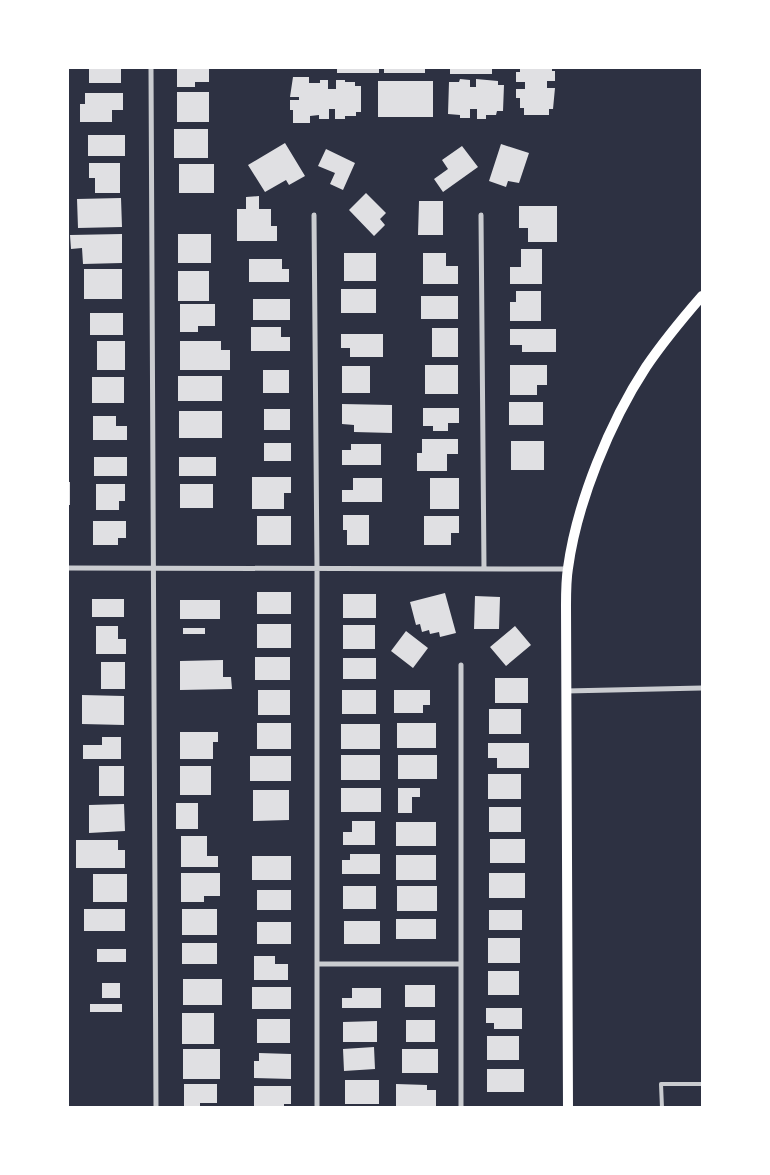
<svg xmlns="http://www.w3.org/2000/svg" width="770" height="1175" font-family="'PT Sans Narrow',sans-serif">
<rect width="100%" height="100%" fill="#2d3142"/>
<!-- building -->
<path fill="#e0e0e3" d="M89,68h32v15h-32z
M177,68h32v14h-14v5h-18z
M337,68h42v5h-42z
M384,68h41v5h-41z
M450,68h42v6h-42z
M520,68h32v3h3v10h-8v7h8l-2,21h-4v6h-25v-7h-4v-10h-4v-9h9v-7h-9v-10h4z
M293,77h16v6h11v-3h8v9h8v-9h9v2h10v4h6v26h-5v4h-11v3h-10v-10h-6v10h-10v-4l-9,1v7h-17v-13h-3v-10h9v-3h-9z
M460,79l10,1v7h6v-8l22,2v4h6l-1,26h-6l-1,4h-10v4h-9v-10h-7v9h-10v-3l-12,-1 1,-32h10z
M378,81h55v36h-55z
M177,92h32v30h-32z
M85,93h38v17h-11v12h-32v-18h5z
M174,129h34v29h-34z
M88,135h37v21h-37z
M285,143l20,33 -16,9 -3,-5 -21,12 -17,-27z
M501,144l28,9 -10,30 -11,-2 -2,6 -17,-6z
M462,146l16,21 -35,25 -9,-13 14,-10 -6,-9z
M326,149l29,14 -12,27 -13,-6 5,-11 -17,-7z
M89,163h31v30h-25v-15h-6z
M179,164h35v29h-35z
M366,193l20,20 -6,6 5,6 -11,11 -25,-26z
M259,196v13h12v17h6v15h-40v-32h9v-12z
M121,198l1,29 -44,1 -1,-29z
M419,201h24v34h-25z
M519,206h38v36h-29v-14h-9z
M122,234v29l-39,1 -1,-16 -11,1 -1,-14z
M178,234h33v29h-33z
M521,249h21v35h-32v-17h11z
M344,253h32v28h-32z
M423,253h23v13h12v18h-35z
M249,259h33v10h7v13h-40z
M84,269h38v30h-38z
M178,271h31v30h-31z
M341,289h35v24h-35z
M516,291h25v30h-31v-19h6z
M421,296h37v23h-37z
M253,299h37v21h-37z
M180,304h35v22h-17v6h-18z
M90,313h33v22h-33z
M251,327h30v10h9v14h-39z
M432,328h26v29h-26z
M510,329h46v23h-34v-7h-12z
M341,334h42v23h-33v-9h-9z
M97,341h28v29h-28z
M180,341h41v9h9v20h-50z
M425,365h33v29h-33z
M510,365h37v20h-10v10h-27z
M342,366h28v27h-28z
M263,370h26v23h-26z
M178,376h44v25h-44z
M92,377h32v26h-32z
M509,402h34v23h-34z
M342,404l50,1v28l-38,-1v-7l-12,-1z
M423,408h36v15h-11v8h-15v-5h-10z
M264,409h26v21h-26z
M179,411h43v27h-43z
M93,416h23v10h11v14h-34z
M422,439h36v15h-11v17h-30v-18h5z
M511,441h33v29h-33z
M264,443h27v18h-27z
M351,444h30v21h-39v-15h9z
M94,457h33v19h-33z
M179,457h37v19h-37z
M252,477h39v16h-7v16h-32z
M353,478h29v24h-40v-12h11z
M430,478h29v31h-29z
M68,482h2v23h-2z
M96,484h29v17h-6v9h-23z
M180,484h33v24h-33z
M343,515h26v30h-22v-15h-4z
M257,516h34v29h-34z
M424,516h35v17h-8v12h-27z
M93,521h33v17h-8v7h-25z
M257,592h34v22h-34z
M445,593l11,40 -16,4 -1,-5 -9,2 -1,-4 -7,2 -2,-8 -4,1 -6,-23z
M343,594h33v24h-33z
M475,596l25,1 -1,32h-25z
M92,599h32v18h-32z
M180,600h40v19h-40z
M257,624h34v24h-34z
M343,625h32v24h-32z
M96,626h22v13h8v15h-30z
M515,626l16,19 -25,21 -16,-19z
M183,628h22v6h-22z
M406,631l22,17 -15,20 -22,-17z
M255,657h35v23h-35z
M343,658h33v21h-33z
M223,660v17h8l1,12 -52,1v-29z
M101,662h24v27h-24z
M495,678h33v25h-33z
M258,690h32v25h-32z
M342,690h34v24h-34z
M394,690h36v15h-7v8h-29z
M82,695l42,1v29l-42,-1z
M489,709h32v25h-32z
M257,723h34v26h-34z
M397,723h39v25h-39z
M341,724h39v25h-39z
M180,732h38v10h-5v17h-33z
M102,737h19v22h-38v-14h19z
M488,743h41v25h-32v-10h-9z
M341,755h39v25h-39z
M398,755h39v24h-39z
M250,756h41v25h-41z
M99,766h25v30h-25z
M180,766h31v29h-31z
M488,774h33v25h-33z
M341,788h40v24h-40z
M398,788h22v9h-8v16h-14z
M253,790h36v30l-36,1z
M176,803h22v26h-22z
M124,804l1,27 -36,2v-28z
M489,807h32v25h-32z
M352,821h23v24h-32v-13h9z
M396,822h40v24h-40z
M181,836h26v20h11v11h-37z
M490,839h35v24h-35z
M76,840h42v10h7v18h-49z
M350,854h30v20h-38v-14h8z
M396,855h40v25h-40z
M252,856h39v24h-39z
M181,873h39v23h-16v6h-23z
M489,873h36v25h-36z
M93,874h34v28h-34z
M343,886h33v23h-33z
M397,886h40v25h-40z
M257,890h34v20h-34z
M84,909h41v22h-41z
M182,909h35v26h-35z
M489,910h33v20h-33z
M396,919h40v20h-40z
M344,921h36v23h-36z
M257,922h34v22h-34z
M488,938h32v25h-32z
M182,943h35v21h-35z
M97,949h29v13h-29z
M254,956h21v8h13v16h-34z
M488,971h31v24h-31z
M183,979h39v26h-39z
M102,983h18v15h-18z
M405,985h30v22h-30z
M252,987h39v22h-39z
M352,988h29v20h-39v-10h10z
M90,1004h32v8h-32z
M486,1008h36v21h-28v-6h-8z
M182,1013h32v31h-32z
M257,1019h33v24h-33z
M406,1020h29v22h-29z
M377,1021v21h-34v-20z
M487,1036h32v24h-32z
M374,1047l1,22 -31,2 -1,-22z
M183,1049h37v30h-37z
M402,1049h36v24h-36z
M259,1053l32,1v25l-37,-1v-17h5z
M487,1069h37v23h-37z
M345,1080h34v24h-34z
M184,1084h33v19h-17v5h-16z
M396,1084l31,1v5h9v17l-40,-1z
M254,1086h37v18h-7v4h-30z"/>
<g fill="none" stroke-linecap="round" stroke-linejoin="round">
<!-- service -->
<path stroke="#caccd0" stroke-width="4" d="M662,1108l-1,-24h41"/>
<!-- minor -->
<path stroke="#caccd0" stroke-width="5" d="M151,68l5,1040
M314,215l3,353v540
M481,215l3,354
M68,568l499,1
M566,691l136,-3
M317,964h144
M461,1108v-443"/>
<!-- secondary -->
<path stroke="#fff" stroke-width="10" d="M568,1108l-2,-502c0,-13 0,-26 2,-38 9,-66 42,-146 78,-201 17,-25 36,-48 56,-71"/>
</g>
<!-- border -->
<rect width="770" height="1175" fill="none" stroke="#ffffff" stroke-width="138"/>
</svg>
